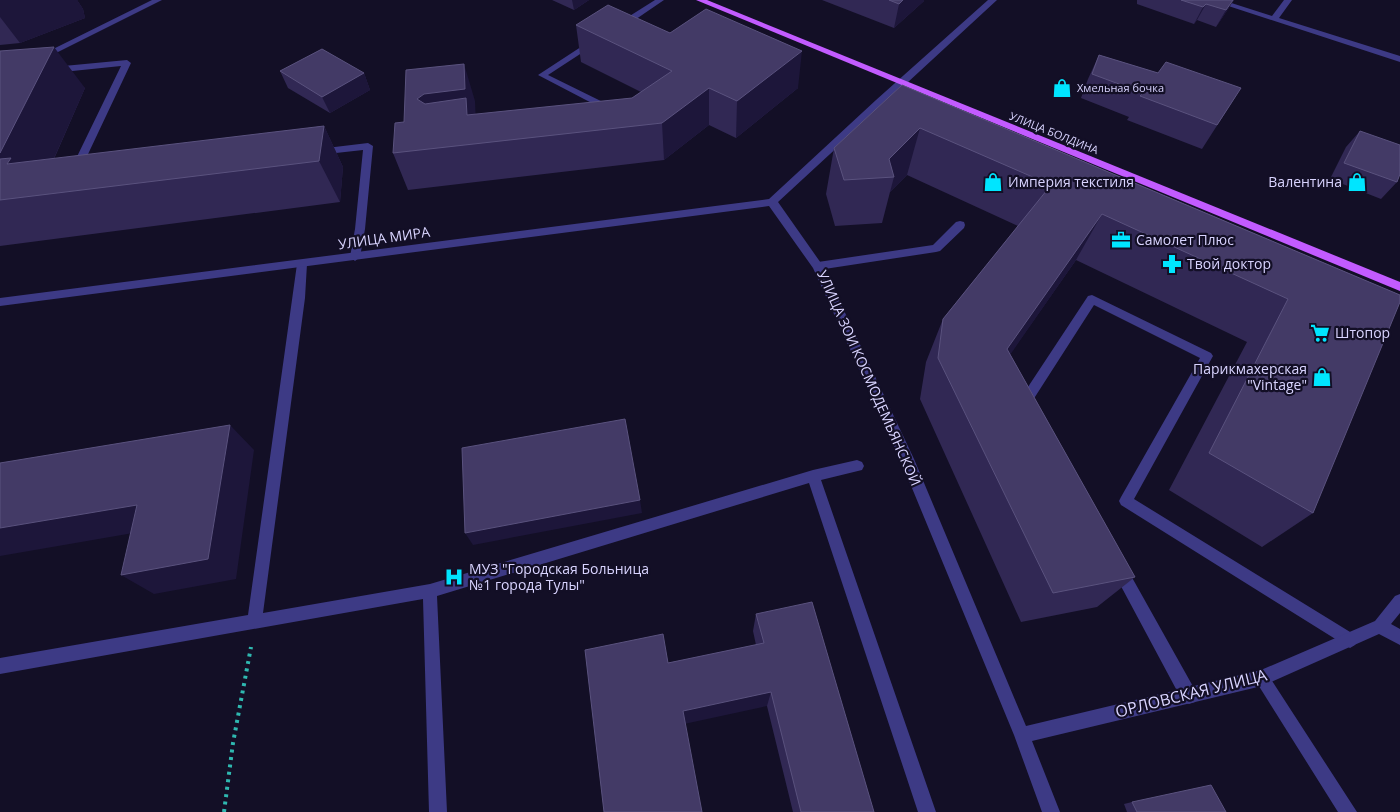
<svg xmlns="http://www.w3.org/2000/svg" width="1400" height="812" font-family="'Open Sans',sans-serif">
<rect width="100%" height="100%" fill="#130f26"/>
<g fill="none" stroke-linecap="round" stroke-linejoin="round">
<!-- path -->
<path stroke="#2fb8b0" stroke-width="4" stroke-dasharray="3 4.5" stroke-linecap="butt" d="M224,812l9,-69 18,-96"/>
<!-- lane -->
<path fill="#3d3a85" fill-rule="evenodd" d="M152,0h10l-118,59 -7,-2z
M655,0h9l-41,28h-6v-4z
M590,41l7,2 -49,32 65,32v4h-6l-69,-36z
M127,60l4,3 -50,106 -2,2h-6l-2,-2 50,-103 -68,7 -4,-3 4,-3z
M368,143l5,3 -8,83 -5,28 -5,4 -5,-4 5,-28 8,-79 -45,5 -5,-3 5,-3z
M960,221l4,1 1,3 -1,3 -24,23 -4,1 -118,18 -5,-4 5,-4 115,-17 23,-23z
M302,260l5,4 -2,34 -42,315 167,-29 383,-114 44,-10 5,2 2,4 -2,4 -41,10 115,332h-18l-109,-329 -372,113 10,216h-18l-6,-213 -423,75v-16l248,-43 49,-351z
M1092,295l119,58 2,3 -79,143 221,136 3,5 -3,5 -5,3 -5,-3 -224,-140 -2,-4 2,-4 79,-139 -106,-53 -61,95 3,6 -2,4 -4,1 -4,-1 -6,-10 2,-4 66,-100z
M1120,563l5,2 70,125 2,6 -2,6 -6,2 -6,-2 -68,-127 -2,-5 2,-5z
M1262,670l5,3 90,139h-19l-81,-129 -3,-5 3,-5z"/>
<!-- street -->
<path fill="#3d3a85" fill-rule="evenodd" d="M988,0h9l-219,202 45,64 91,193 112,267 235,-56 114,-49 20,-25 5,-2v19l-9,11 9,5v16l-21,-11 -117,52 -230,55 28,71h-18l-28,-77 -114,-276 -87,-191 -44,-62 -769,100v-8l769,-99 107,-99z
M1210,0h12l50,16 12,-16h8l-13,18 121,38v6z"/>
<!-- primary -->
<path fill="#c25bff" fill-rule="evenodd" d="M696,0h11l693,282v9z"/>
</g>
<!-- wall -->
<path fill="#312854" d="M0,0h77l6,9 2,9 -65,25 -20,2z
M552,0h37l-15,10z
M822,0h102v1l-30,27z
M1137,0h97l-18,27 -19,-7 -3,4 -57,-20z
M576,25l94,8 128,55 -62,50 -27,-13 -45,35 -256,30 -15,-37 11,-31 71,-21v14l157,-17 9,-6 -60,-30z
M0,51l85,37 -31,71 270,-33 19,41 -3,35 -340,44z
M1099,55l59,18 83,15 -39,61 -75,-29 2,-3 -48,-19 7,-19z
M280,71l84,2 6,17 -40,23 -42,-25z
M902,85l498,210 -87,218 -51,34 -93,-57 78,-148 -171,-82 -66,94 125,223 -38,30 -76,15 -101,-223 6,-37 17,-43 75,-93 -111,-51 -17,17 -8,31 -47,3 -9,-32 8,-46z
M1360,131l37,51 -16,17 -51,-20 16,-32z
M756,614l118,198h-81l-26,-106 -99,-43 88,-18 -3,-14z
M1132,802l94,10h-99l-3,-8z"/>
<!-- shaded-wall -->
<path fill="#1d163a" d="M0,0h77l6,9 2,9 -65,25 -20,-26z
M572,0h17l-15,10z
M903,0h21v1l-30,27 5,-24z
M1233,0l-4,8 -13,19 10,-17z
M1206,4l-9,16 -3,4 9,-17z
M54,47l31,41 -45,102 -40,-27v-10z
M802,51l-4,37 -62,50 1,-37z
M464,64l11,37 1,25 -46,11 -13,-38z
M364,73l6,17 -40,23 -8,-16z
M709,88v37l-45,35 -2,-37z
M324,126l19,41 -3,35 -21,-41z
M920,128l-13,47 -17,17 4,-15 -5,-18z
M1102,214l-26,46 -91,131 22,-42z
M230,425l24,25 -18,129 -82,15 -33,-19z
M640,500l2,13 -169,32 -8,-12z
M137,505l31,22 -168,29v-28z
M771,692l-4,14 -83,18 -1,-13z"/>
<!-- building -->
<path fill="#433a66" stroke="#5a527e" d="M889,0h14l-4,4z
M1181,0h52l-7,10 -20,-6 -3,3z
M608,5l62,28 36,-24 96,42 -65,50 -28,-13 -47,35 -269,30 2,-30 9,-1 2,-52 58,-6 1,25 -41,5 -7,5 8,5 41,-6 1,17 165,-17 40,-27 -96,-46z
M54,47l-54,106v-102z
M322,49l42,24 -42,24 -42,-26z
M1099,55l59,18 8,-11 75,26 -24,37 -77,-29 3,-3 -51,-19z
M902,85l498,210v7l-87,211 -104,-60 79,-154 -186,-85 -95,135 128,228 -82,16 -115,-235 5,-39 108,-134 -131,-57 -31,31 5,18 -50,3 -10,-32z
M324,126l-5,35 -319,39v-41l11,-1 -4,6z
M1360,131l40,14v29l-3,8 -53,-19z
M625,419l15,81 -175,33 -3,-85z
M230,425l-22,134 -87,16 16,-70 -137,23v-65z
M812,602l62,210h-73l-30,-120 -88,19 19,101h-98l-19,-162 78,-16 5,29 96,-20 -8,-29z
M1211,785l15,27h-89l-5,-10z"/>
<!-- icons -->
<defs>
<g id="shop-bare" transform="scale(1.5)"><path d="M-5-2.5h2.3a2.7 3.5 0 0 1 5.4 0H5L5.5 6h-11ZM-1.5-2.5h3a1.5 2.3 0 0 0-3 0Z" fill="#00e5ff" stroke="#130f26" stroke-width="2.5" paint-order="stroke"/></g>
<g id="office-bare" transform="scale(1.5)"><path d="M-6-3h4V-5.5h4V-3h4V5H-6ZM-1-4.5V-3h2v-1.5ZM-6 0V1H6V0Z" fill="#00e5ff" stroke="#130f26" stroke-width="2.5" paint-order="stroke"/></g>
<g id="pharmacy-bare" transform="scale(1.5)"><path d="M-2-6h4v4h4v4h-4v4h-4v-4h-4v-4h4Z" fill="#00e5ff" stroke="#130f26" stroke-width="2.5" paint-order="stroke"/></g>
<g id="supermarket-bare" transform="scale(1.5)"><path d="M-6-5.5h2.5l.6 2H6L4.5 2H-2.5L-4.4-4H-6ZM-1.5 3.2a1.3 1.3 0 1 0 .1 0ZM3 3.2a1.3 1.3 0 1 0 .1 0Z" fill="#00e5ff" stroke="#130f26" stroke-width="2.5" paint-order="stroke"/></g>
<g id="hospital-bare" transform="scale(1.5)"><path d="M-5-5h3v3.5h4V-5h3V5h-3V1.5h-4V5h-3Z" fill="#00e5ff" stroke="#130f26" stroke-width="2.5" paint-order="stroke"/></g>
</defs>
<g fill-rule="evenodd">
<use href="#shop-bare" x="1062" y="88"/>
<use href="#shop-bare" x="993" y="182"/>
<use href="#shop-bare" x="1357" y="182"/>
<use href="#office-bare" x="1121" y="240"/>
<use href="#pharmacy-bare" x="1172" y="264"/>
<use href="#supermarket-bare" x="1320" y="333"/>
<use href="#shop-bare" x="1322" y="377"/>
<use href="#hospital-bare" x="454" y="577"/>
</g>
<g text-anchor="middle" stroke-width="4.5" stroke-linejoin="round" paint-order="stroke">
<!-- far-poi labels -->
<g font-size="11" fill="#d9d4ff" stroke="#130f26" text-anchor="start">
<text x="1077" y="92">Хмельная бочка</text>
</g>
<!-- far-street labels -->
<g font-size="11" fill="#d9d4ff" stroke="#130f26">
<text transform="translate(1054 133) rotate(22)" y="4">УЛИЦА БОЛДИНА</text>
</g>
<!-- poi labels -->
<g font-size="14" fill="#d9d4ff" stroke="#130f26" text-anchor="start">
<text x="1008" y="187">Империя текстиля</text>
<text x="1342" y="187" text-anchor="end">Валентина</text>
<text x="1136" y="245">Самолет Плюс</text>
<text x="1187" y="269">Твой доктор</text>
<text x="1335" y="338">Штопор</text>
<text x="1307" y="374" text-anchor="end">Парикмахерская<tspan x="1307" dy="16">"Vintage"</tspan></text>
<text x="469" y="574">МУЗ "Городская Больница<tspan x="469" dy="16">№1 города Тулы"</tspan></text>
</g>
<!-- street labels -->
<g font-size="14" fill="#d9d4ff" stroke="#130f26">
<text transform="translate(384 238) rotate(-8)" y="5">УЛИЦА МИРА</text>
<text transform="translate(869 378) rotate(66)" y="5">УЛИЦА ЗОИ КОСМОДЕМЬЯНСКОЙ</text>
</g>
<!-- near-street labels -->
<g font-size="16" fill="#d9d4ff" stroke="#130f26">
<text transform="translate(1191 693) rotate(-14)" y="6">ОРЛОВСКАЯ УЛИЦА</text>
</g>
</g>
</svg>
